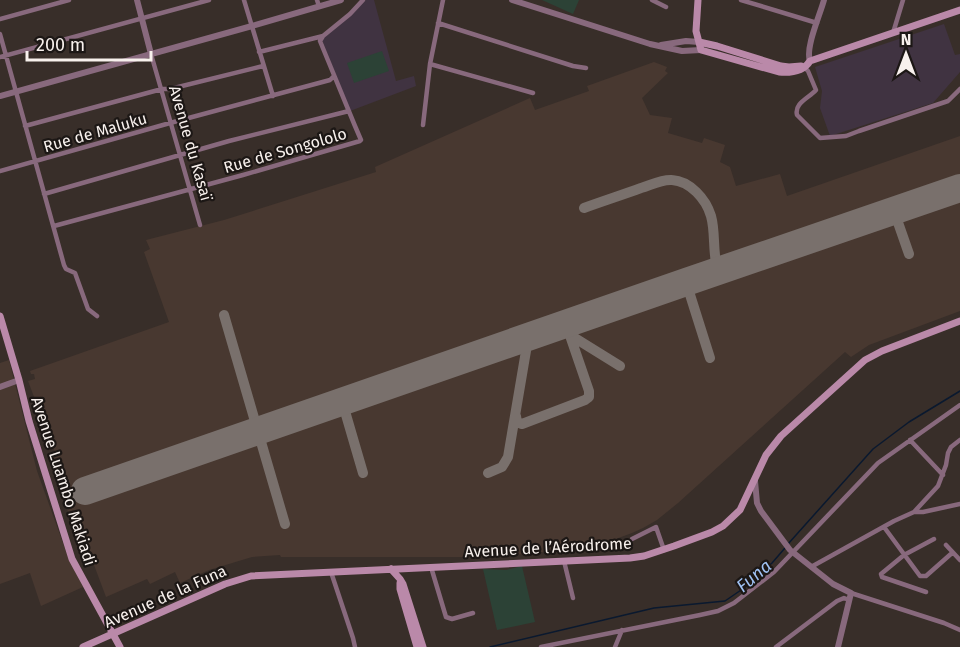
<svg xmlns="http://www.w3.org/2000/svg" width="960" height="647" font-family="'Fira Sans',sans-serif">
<rect width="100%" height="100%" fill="#382e29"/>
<!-- built -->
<path fill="#483830" d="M654,62l13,5 -2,4 3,2 -26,25 8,17 22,3 -4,15 34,10 2,-5 21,7 -5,17 10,5 6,19 44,-12 7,22 173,-60v175l-91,34 -18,12 -6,-5 -167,151 -21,17 -14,8 -11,5 -30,11 -21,4 -56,6 -55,3h-189l-1,-2 -28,2 -43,13 -29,13 -5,-11 -25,12 -3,-5 -41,18 -21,-56 -6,2 -31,-88 7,-3 -27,-71 7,-2 -1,-5h-3l-1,-3 139,-49 -25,-70 6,-3 -4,-9 78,-20 152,-48 -1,-5 155,-69 5,12 54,-19 -2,-5z
M9,360l28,111 31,86 15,30 -42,19 -11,-33 -30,11v-221z"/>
<!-- education -->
<path fill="#403341" d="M366,0h8l22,81 18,-5 2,10 -66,25 -28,-71 1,-2z
M944,24l11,31 5,-1v18l-27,31 -103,33 -10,-28 2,-17 -7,-24z"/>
<!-- green -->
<path fill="#2c4236" d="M542,0h37l-6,14z
M382,51l7,20 -35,12 -7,-20z
M522,566l13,56 -38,8 -14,-61 23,1z"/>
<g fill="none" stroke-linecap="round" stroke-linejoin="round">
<!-- stream -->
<path stroke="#0a192f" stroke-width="1.5" d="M788,544l85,-95 36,-27 51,-31
M490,647l164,-39 71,-7 19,-13 28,-25 13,-15"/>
<!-- taxiway -->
<path stroke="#79706c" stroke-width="10" d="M584,208c19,-7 38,-13 57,-20 10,-3 21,-9 31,-8 18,1 34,19 39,36 5,18 1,37 7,55
M894,211l15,43
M686,282l24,76
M224,315l61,209
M570,335l50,31
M342,401l21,72
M516,416l1,6 5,2 63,-24 4,-3v-6l-23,-67
M488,473l14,-6 6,-10 18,-106 -2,-13"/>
<!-- runway -->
<path stroke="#79706c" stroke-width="28" d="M85,491l601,-209 274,-94"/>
<!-- minor -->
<path stroke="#88697d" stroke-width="4.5" d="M244,0l29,96
M317,0l2,6
M652,0l14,7
M741,0l76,23
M0,19l69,-19
M438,23l135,43 13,2
M893,33l10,-33
M0,34l64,231 2,4 9,4 13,36 9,7
M259,52l64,-16
M151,54l49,171
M0,57l209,-57
M430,64l103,29
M805,68l3,3 8,19c-7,8 -22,13 -19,25l23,23 26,-2 13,-5 89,-30 12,-12
M423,125l7,-61 13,-64
M25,126l137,-37h8l93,-23
M0,171l170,-48 160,-43 4,-4
M44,194l185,-53 120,-30
M54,226l189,-51 117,-34 1,-1 -6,-14 -35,-85 3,-5 27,-22 13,-14
M910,440l33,35
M914,512h9l37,-8
M884,527l36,49h6l26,-23
M632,539l24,-12 8,23
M946,545l14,15
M564,561l9,37
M431,567l15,50 6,2 21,-6
M811,567l83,-46 20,-9 24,-26 8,-21 2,-12 3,-6 9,-7
M331,572l22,66 2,9
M926,592l-44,-15 -1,-3 23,-19 30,-16
M851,593l93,30 16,7
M541,647l159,-32 18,-4 16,-8 40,-31 104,-109 82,-58
M615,647l7,-17
M776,647l61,-46 7,-3 5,2"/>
<!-- tertiary -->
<path stroke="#88697d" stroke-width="6" d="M137,0l14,54
M512,0l138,44 32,7 19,-1
M661,45l25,-4 13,1
M810,61c-5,-13 10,-46 14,-61
M0,96l252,-70 89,-26
M0,387l19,-7
M755,481l2,22 4,8 29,39 43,34 18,9 -13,54"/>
<!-- secondary -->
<path stroke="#ba89a9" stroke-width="7" d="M698,0l-2,31 5,19 78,22c12,1 24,0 31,-11l150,-51
M699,42l18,4 64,20 8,1 12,-1
M0,316l19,64 10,41 43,138 48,88
M391,569l9,10 3,5 20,63
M400,583v6l17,58
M83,647l142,-63 26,-8 379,-18 14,-2 30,-10 38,-14 11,-6 17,-16 26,-55 15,-19 84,-76 17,-9 78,-30"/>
</g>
<g text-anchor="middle" stroke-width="4.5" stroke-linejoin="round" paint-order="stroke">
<!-- street labels -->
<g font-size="16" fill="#f8f1ed" stroke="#1c1715">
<text transform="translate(95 132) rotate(-16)" y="6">Rue de Maluku</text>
<text transform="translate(191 143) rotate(74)" y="6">Avenue du Kasaï</text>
<text transform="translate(285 150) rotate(-16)" y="6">Rue de Songololo</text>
<text transform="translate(64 481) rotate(72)" y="6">Avenue Luambo Makiadi</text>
<text transform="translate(548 547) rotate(-3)" y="6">Avenue de l’Aérodrome</text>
<text transform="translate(165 596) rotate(-24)" y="6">Avenue de la Funa</text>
</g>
<!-- water labels -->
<g font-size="18" font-style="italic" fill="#a0c2f3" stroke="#1c1715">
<text transform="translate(754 576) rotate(-40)" y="6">Funa</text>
</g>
</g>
<!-- north arrow -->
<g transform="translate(906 54)" stroke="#1c1715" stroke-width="4.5" paint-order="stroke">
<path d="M0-4.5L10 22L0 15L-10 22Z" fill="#f8f1ed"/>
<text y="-9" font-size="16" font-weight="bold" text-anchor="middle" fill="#f8f1ed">N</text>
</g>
<!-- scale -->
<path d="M27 51v9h124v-9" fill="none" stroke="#f8f1ed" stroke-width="3"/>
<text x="36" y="51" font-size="18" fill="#f8f1ed" stroke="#1c1715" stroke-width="4.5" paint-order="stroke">200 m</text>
</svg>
